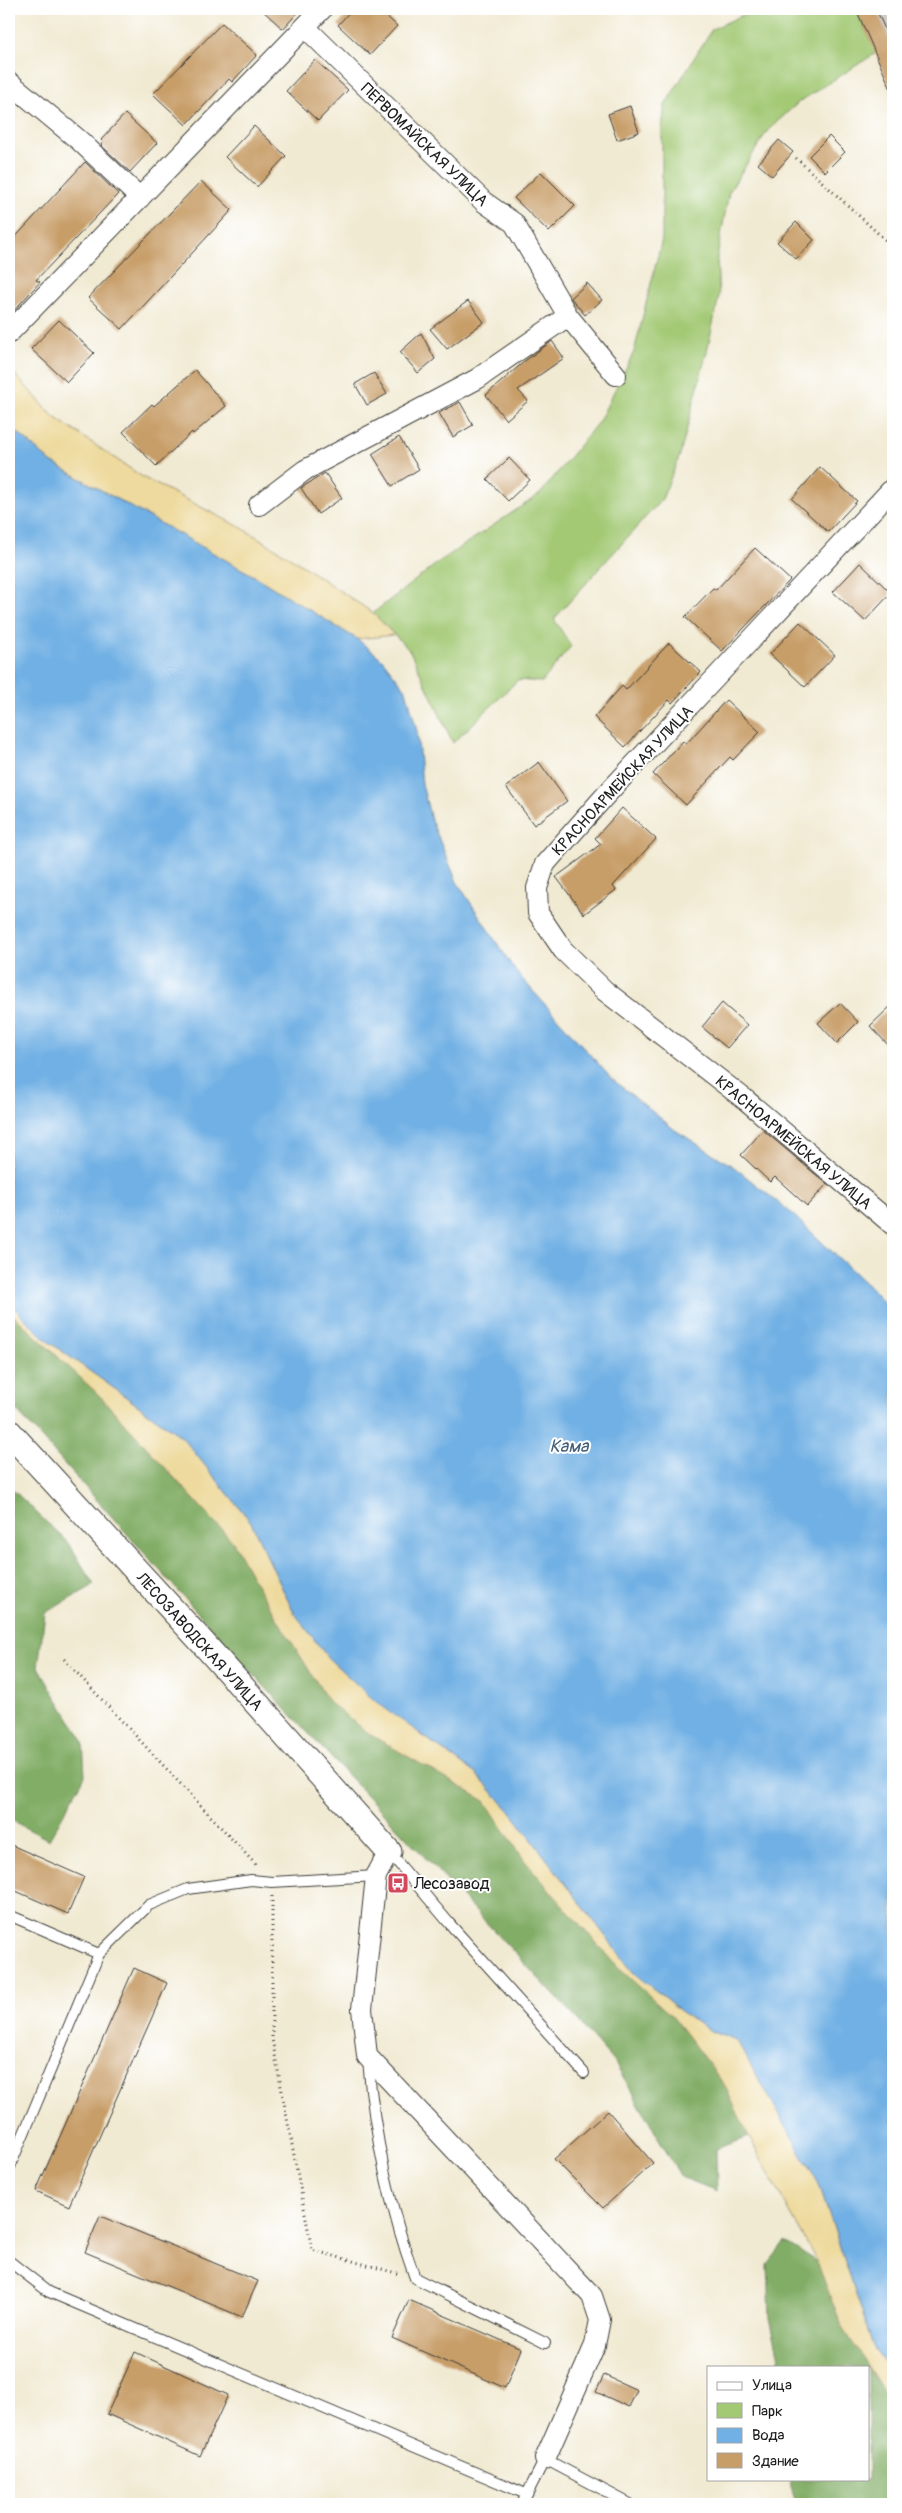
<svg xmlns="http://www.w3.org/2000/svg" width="902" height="2513" font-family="Pangolin,sans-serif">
<rect width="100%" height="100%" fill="#fff"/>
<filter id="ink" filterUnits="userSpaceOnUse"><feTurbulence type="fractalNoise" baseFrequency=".02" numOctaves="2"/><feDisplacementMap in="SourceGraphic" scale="10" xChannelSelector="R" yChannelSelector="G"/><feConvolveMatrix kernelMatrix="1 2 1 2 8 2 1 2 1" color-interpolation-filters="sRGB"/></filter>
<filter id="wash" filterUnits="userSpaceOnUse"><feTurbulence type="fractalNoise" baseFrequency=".0096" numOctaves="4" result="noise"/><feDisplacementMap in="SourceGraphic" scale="20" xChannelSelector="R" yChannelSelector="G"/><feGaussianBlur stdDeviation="1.12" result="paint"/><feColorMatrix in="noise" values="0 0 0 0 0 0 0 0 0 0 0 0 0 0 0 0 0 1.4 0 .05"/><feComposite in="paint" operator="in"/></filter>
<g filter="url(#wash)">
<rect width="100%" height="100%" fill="#f1ead3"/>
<!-- industrial -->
<path fill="#c9c3b8" d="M856,9h37v85l-17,-41z"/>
<!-- green -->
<path fill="#a3c974" stroke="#607248" d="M756,9h100l20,44 -77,49 -31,28 -39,62 -12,65 2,39 -12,55 -27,104 -18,44 -108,120 17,27 -29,36 -24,-2 -65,63 -43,-92 -37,-38 67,-52 100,-67 59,-73 35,-69 28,-113v-111l3,-23 47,-76z"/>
<!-- forest -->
<path fill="#82ad66" stroke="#4f6441" d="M9,1311l90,84 134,147 27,49 69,111 80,55 76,44 40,60 42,49 55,61 50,45 52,68 25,53 -33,12 1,42 -36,-14 -64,-111 -45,-52 -322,-343 -241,-269z
M9,1486l61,59 24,40 -49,28 -7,54 45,74 2,35 -36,64 -40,-21z
M785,2242l32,20 25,64 26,41h-87l-11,-49 -2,-54z
M868,2367l25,39v98h-97l-7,-25h79z"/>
<!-- sand -->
<path fill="#eeda9e" stroke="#857b5d" d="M9,368l45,49 90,61 98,50 43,26 88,59 21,22 -37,4 -103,-63 -203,-114 -42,-37z
M9,1303l36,36 137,98 69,85 42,89 127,123 56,40 34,37 123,161 54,44 24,15 26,10 7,9 75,134 55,164 19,26v32l-51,-80 -25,-64 -68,-125 -25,-53 -52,-68 -50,-45 -55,-61 -42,-49 -40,-60 -114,-66 -42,-33 -69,-111 -27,-49 -134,-147 -90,-84z"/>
<!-- water -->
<path fill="#71b0e4" stroke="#466680" d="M9,425l42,37 203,114 103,63 25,20 24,31 11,41 5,53 9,36 26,62 59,90 96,107 63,51 59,37 56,45 87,82 16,21v1059l-19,-26 -55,-164 -82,-143 -26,-10 -24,-15 -54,-44 -123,-161 -34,-37 -101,-73 -47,-43 -35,-47 -42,-89 -69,-85 -137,-98 -36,-36z"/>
<g id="blocks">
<!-- building -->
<path fill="#c79d68" d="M261,9h40l-18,20z
M352,9h27l18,17 -27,29 -32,-30z
M856,9h20l17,38v47z
M222,23l35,32 -25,27 -3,-3 -43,46 -33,-31z
M315,60l33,30 -30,31 -32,-30z
M630,106l9,26 -22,8 -9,-26z
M125,114l32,29 -27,29 -29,-27 2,-3 -2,-2z
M254,126l32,30 -29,31 -32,-30z
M829,136l16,16 -20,20 -16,-16z
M779,140l14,12 -21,24 -14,-12z
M85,162l33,32 -82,86 4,2 -31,34v-72z
M541,172l34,34 -26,26 -35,-34z
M201,181l31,29 -110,119 -34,-31z
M796,222l18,18 -18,19 -19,-17z
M587,283l15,17 -17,15 -14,-17z
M468,301l16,21 -37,27 -17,-20z
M59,320l35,33 -27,29 -36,-33z
M421,333l14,26 -17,14 -18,-21z
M552,341l12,17 -46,32 10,11 -22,19 -20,-25 40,-35z
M195,370l31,36 -33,28 -1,-2 -36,34 -33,-34 29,-28 2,2z
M374,373l13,21 -20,11 -12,-21z
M460,402l13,23 -20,12 -14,-24z
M399,437l20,32 -27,17 -20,-32z
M509,458l21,22 -22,21 -21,-22z
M820,467l37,34 -29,31 -36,-33z
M325,473l17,25 -24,16 -17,-26z
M755,548l35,32 -68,71 -37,-34 28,-29 3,2z
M860,563l31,30 -26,28 -32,-29z
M800,622l35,33 -30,32 -35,-33z
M669,643l32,29 -29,31 -3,-3 -44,47 -31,-30 28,-31 4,4z
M726,700l34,32 -27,28 -3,-3 -44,48 -33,-31 30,-33 3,3z
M539,762l28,39 -33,24 -28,-38z
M622,808l34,31 -43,47 3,4 -32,24 -28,-37 45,-33 -6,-6z
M722,1003l25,22 -20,23 -25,-21z
M840,1003l18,19 -21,21 -19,-20z
M893,1004v46l-23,-24z
M763,1130l64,54 -20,22 -32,-29 -5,5 -29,-27z
M9,1844l75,33 -16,37 -59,-26z
M134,1968l33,15 -98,223 -33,-15z
M608,2111l45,52 -50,45 -49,-49z
M100,2216l158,65 -16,36 -157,-65z
M409,2300l112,49 -16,39 -113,-50z
M135,2352l93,43 -28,61 -93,-42z
M604,2375l33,15 -8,17 -33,-15z"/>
</g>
</g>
<g filter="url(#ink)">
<use href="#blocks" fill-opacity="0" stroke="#3c3b37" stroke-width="1"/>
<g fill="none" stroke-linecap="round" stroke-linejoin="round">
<!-- service casing -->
<g stroke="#3c3b37" stroke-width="12">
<path id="service" d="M389,1852l60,71 135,150
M9,1915l90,39
M368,2060c6,73 22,149 47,218l130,65
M9,2169l90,-215 50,-49 39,-16 63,-9 21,2 104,-6
M9,2261l40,31 477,202
M522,2504l23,-45 85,45"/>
</g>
<!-- minor casing -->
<g stroke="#3c3b37" stroke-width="22">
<path id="minor" d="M305,27l179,175 30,21 54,93 48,59
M9,82l71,59 60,57
M9,333l313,-324
M893,488l-289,309 -59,67 -8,24 1,25 25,37 42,41 142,110 146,124
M259,505l46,-35 172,-91 91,-63
M389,1852l-13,24 -14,133 5,47 225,240 8,24 -5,25 -50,114"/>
</g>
<!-- tertiary casing -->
<g stroke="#3c3b37" stroke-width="27">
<path id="tertiary" d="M9,1432l194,211 186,209"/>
</g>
<!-- path -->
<path stroke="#3c3b37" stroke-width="3" stroke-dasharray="1 4" stroke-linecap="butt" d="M796,158l97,89
M64,1659l194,208
M272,1896v143l40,211 88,24"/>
<!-- service -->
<use href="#service" stroke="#fff" stroke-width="10"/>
<!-- minor -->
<use href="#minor" stroke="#fff" stroke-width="20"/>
<!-- tertiary -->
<use href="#tertiary" stroke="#fff" stroke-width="25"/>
</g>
</g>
<!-- icons -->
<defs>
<g id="bus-square" transform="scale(1.125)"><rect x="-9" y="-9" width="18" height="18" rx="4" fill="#d1495b" stroke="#fff"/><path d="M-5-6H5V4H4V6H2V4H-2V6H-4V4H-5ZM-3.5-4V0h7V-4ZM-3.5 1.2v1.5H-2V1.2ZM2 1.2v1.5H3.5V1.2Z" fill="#fff"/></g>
</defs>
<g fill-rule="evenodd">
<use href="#bus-square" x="398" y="1883"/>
</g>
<g text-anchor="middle" stroke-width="4" stroke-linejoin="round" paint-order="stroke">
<!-- street labels -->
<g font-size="16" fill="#1c1c1c" stroke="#fff">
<text transform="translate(425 144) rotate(44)" y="6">ПЕРВОМАЙСКАЯ УЛИЦА</text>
<text transform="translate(622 780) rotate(-47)" y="6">КРАСНОАРМЕЙСКАЯ УЛИЦА</text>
<text transform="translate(794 1142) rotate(40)" y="6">КРАСНОАРМЕЙСКАЯ УЛИЦА</text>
<text transform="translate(200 1641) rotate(48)" y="6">ЛЕСОЗАВОДСКАЯ УЛИЦА</text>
</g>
<!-- poi labels -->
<g font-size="16" fill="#1c1c1c" stroke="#fff" text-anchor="start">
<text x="414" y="1889">Лесозавод</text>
</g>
<!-- water labels -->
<g font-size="18" font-style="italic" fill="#425f76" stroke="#fff">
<text x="569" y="1452">Кама</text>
</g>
</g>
<!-- margin -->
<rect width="902" height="2513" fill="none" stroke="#fff" stroke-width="30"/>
<!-- legend -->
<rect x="707" y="2366" width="162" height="115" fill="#ffffff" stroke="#a4a4a4"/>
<rect x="717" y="2382" width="25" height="8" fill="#ffffff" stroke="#a4a4a4"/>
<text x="752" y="2390" font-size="15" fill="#1c1c1c">Улица</text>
<rect x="717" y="2403" width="25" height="15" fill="#a3c974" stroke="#a4a4a4"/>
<text x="752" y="2416" font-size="15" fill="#1c1c1c">Парк</text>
<rect x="717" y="2428" width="25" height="15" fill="#71b0e4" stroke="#a4a4a4"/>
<text x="752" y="2440" font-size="15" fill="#1c1c1c">Вода</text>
<rect x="717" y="2453" width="25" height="15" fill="#c79d68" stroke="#a4a4a4"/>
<text x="752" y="2466" font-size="15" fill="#1c1c1c">Здание</text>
</svg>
